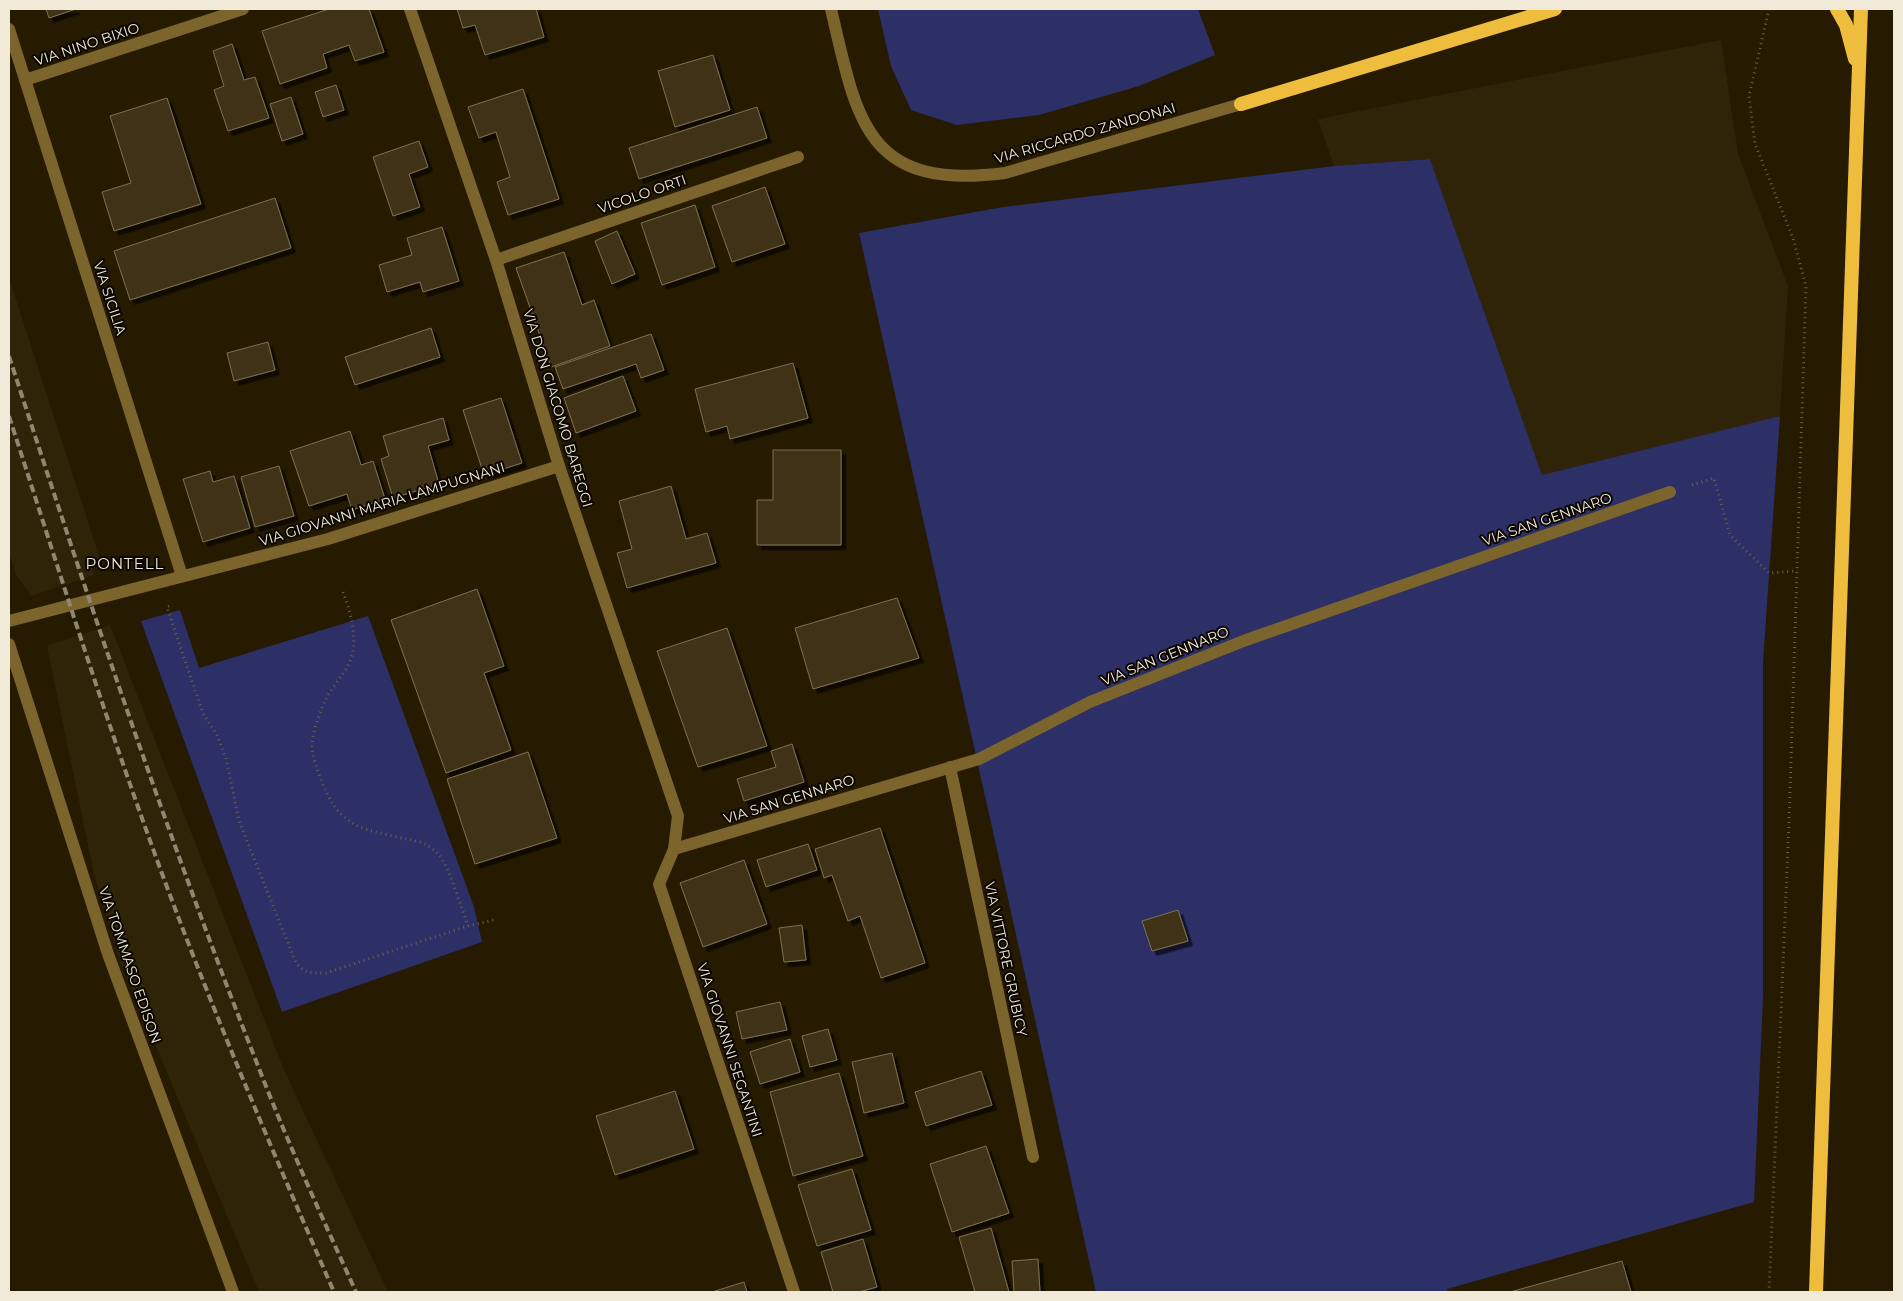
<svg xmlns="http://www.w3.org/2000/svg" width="1903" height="1301" font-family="Montserrat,sans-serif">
<defs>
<filter id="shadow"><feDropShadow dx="4.5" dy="4.5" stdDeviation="0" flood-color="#0009"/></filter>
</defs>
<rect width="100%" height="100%" fill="#261a00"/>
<!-- built -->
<path fill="#302408" d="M1721,40l17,114 50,132 -8,130 -238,59 -112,-316 -96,7 -16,-47z
M9,278l91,281 -10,4 4,12 -63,21 -15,-22 -7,-22z
M110,625l174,445 104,222h-129l-140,-334 -25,-84 -47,-228z"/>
<!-- green -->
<path fill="#2d2f67" d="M878,9h320l17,46 -76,31 -100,29 -82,10 -46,-15 -20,-44z
M1430,159l112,316 238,-59 -17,246v336l-9,204 -307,87 1,3h-352l-237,-1059 144,-26 331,-41z
M180,610l19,58 169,-52 106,291 8,35 -200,70 -141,-391z"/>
<!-- building -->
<path fill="#3f3315" stroke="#7e7051" filter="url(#shadow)" d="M46,9h30l-27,9z
M329,9h40l15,43 -29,9 -6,-16 -26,9 4,14 -47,16 -18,-53z
M457,9h79l8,28 -59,18 -10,-30 -12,3z
M232,44l12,36 11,-3 14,41 -41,13 -14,-41 10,-4 -11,-35z
M713,55l17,55 -55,17 -17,-56z
M336,85l8,25 -21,7 -8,-25z
M523,89l36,110 -51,16 -11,-33 13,-5 -14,-45 -17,6 -11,-31z
M291,97l12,37 -21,7 -12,-37z
M167,98l34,106 -87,27 -12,-39 29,-9 -21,-67z
M757,107l10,31 -128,41 -10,-31z
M419,141l9,26 -19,7 11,33 -27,9 -20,-59z
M765,187l20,57 -53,18 -20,-56z
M275,198l16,50 -161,52 -16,-49z
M695,205l20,62 -53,18 -21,-62z
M442,227l17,54 -36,11 -3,-10 -33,10 -8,-27 33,-10 -5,-17z
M617,231l18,43 -23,10 -17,-43z
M564,252l18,53 12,-5 16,46 -59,21 -35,-99z
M431,328l9,29 -85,28 -10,-28z
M651,334l13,36 -23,8 -5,-14 -73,25 -8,-22z
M268,342l7,28 -41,11 -7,-28z
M793,363l15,55 -78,21 -3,-13 -21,6 -11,-43z
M623,376l13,35 -60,22 -12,-35z
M501,398l21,65 -38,12 -21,-65z
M443,418l6,22 -21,6 11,38 -46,14 -12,-39 8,-3 -6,-20z
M350,431l11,34 12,-4 12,38 -33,11 -5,-16 -38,12 -19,-55z
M773,450h68v95h-84v-45h16z
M279,466l15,50 -39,11 -14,-50z
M210,471l3,11 21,-6 16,52 -47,14 -20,-63z
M671,486l15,53 21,-6 9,30 -89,25 -10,-35 15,-4 -13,-48z
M477,589l27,77 -20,7 27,77 -65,23 -55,-153z
M897,598l22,60 -106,31 -18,-61z
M727,628l40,118 -69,21 -41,-116z
M792,744l12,38 -60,19 -7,-22 39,-12 -5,-16z
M528,752l29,86 -82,26 -28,-85z
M880,828l45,135 -44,15 -21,-62 -12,5 -16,-46 -8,3 -9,-29z
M808,844l9,26 -51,17 -9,-27z
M744,860l23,64 -64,23 -23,-64z
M1178,910l10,31 -36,10 -10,-30z
M802,925l4,35 -22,2 -5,-34z
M780,1002l7,28 -45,9 -6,-27z
M828,1029l9,31 -27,7 -8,-31z
M790,1039l10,33 -40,12 -10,-32z
M892,1053l12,50 -40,10 -12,-51z
M981,1071l11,34 -66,21 -11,-34z
M839,1073l24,83 -70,20 -23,-84z
M675,1091l19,58 -79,26 -19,-59z
M986,1146l23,67 -57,19 -22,-68z
M852,1169l19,61 -54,16 -19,-61z
M991,1228l18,64h-34l-16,-55z
M863,1239l14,48 -18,5h-26l-12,-40z
M1038,1259l2,33h-26l-2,-31z
M1622,1261l9,31h-121z
M744,1282l3,10h-35z"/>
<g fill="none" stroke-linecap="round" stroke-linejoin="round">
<!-- path -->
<path stroke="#6a5f48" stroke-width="3" stroke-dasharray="1 4" stroke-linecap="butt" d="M1769,9l-20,87 6,48 38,94 13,48 -17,537 -20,469
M1692,485l22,-7 16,57 39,38 27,-2
M343,592c7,20 13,37 10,59 -3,19 -20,33 -28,50 -6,13 -12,30 -13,44 0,10 4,20 7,29 9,24 17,42 41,53 17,7 45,11 63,16 6,3 12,7 16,12 10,11 23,55 29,71
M169,606l-2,1 31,92 6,16 13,20 9,23 13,63 57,142c9,11 16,10 30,10l142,-47 26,-6"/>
<!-- service -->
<path stroke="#7c652d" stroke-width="12" d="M25,80l218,-71
M496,260l302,-103
M950,767l83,390
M674,849l305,-90 111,-57 156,-62 424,-148"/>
<!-- minor -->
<path stroke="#7c652d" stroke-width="12" d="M410,9l86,251 63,206 119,350 -4,33 -15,35 135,408
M9,29l173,547
M9,621l319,-82 231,-73
M9,644l99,310 125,338"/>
<!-- tertiary -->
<path stroke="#7c652d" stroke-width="12" d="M831,9c26,112 35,182 174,164l236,-69"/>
<!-- trunk -->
<path stroke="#eebd3e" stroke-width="14" d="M1837,9l9,16 9,34
M1241,104l314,-95
M1816,1292l45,-1283"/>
<!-- rail -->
<path stroke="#908772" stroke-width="4" stroke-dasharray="8 4" stroke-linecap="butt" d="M9,356c78,240 158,480 251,715 29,75 63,148 96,221
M9,416c56,173 110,347 175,516 47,122 98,241 150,360"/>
</g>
<g text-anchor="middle" stroke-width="4" stroke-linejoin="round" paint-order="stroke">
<!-- street labels -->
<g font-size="14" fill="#f1ead9" stroke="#0b0600">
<text transform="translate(87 44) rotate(-18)" y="5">VIA NINO BIXIO</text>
<text transform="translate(1085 133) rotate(-16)" y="5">VIA RICCARDO ZANDONAI</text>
<text transform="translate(642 194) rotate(-19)" y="5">VICOLO ORTI</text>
<text transform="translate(110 298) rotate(72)" y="5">VIA SICILIA</text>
<text transform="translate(558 408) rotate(73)" y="5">VIA DON GIACOMO BAREGGI</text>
<text transform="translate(382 504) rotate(-17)" y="5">VIA GIOVANNI MARIA LAMPUGNANI</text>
<text transform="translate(1547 519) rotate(-19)" y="5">VIA SAN GENNARO</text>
<text transform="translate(1165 656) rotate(-22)" y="5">VIA SAN GENNARO</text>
<text transform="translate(789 799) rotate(-17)" y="5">VIA SAN GENNARO</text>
<text transform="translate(1006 959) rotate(78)" y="5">VIA VITTORE GRUBICY</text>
<text transform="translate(130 965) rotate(71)" y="5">VIA TOMMASO EDISON</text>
<text transform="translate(730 1050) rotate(72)" y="5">VIA GIOVANNI SEGANTINI</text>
</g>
<!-- neighbourhood labels -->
<g font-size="15" letter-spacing="1" fill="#f1ead9" stroke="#0b0600">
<text x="125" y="569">PONTELL</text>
</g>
</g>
<!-- border -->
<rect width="1903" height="1301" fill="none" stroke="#f1ead9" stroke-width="20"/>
</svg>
